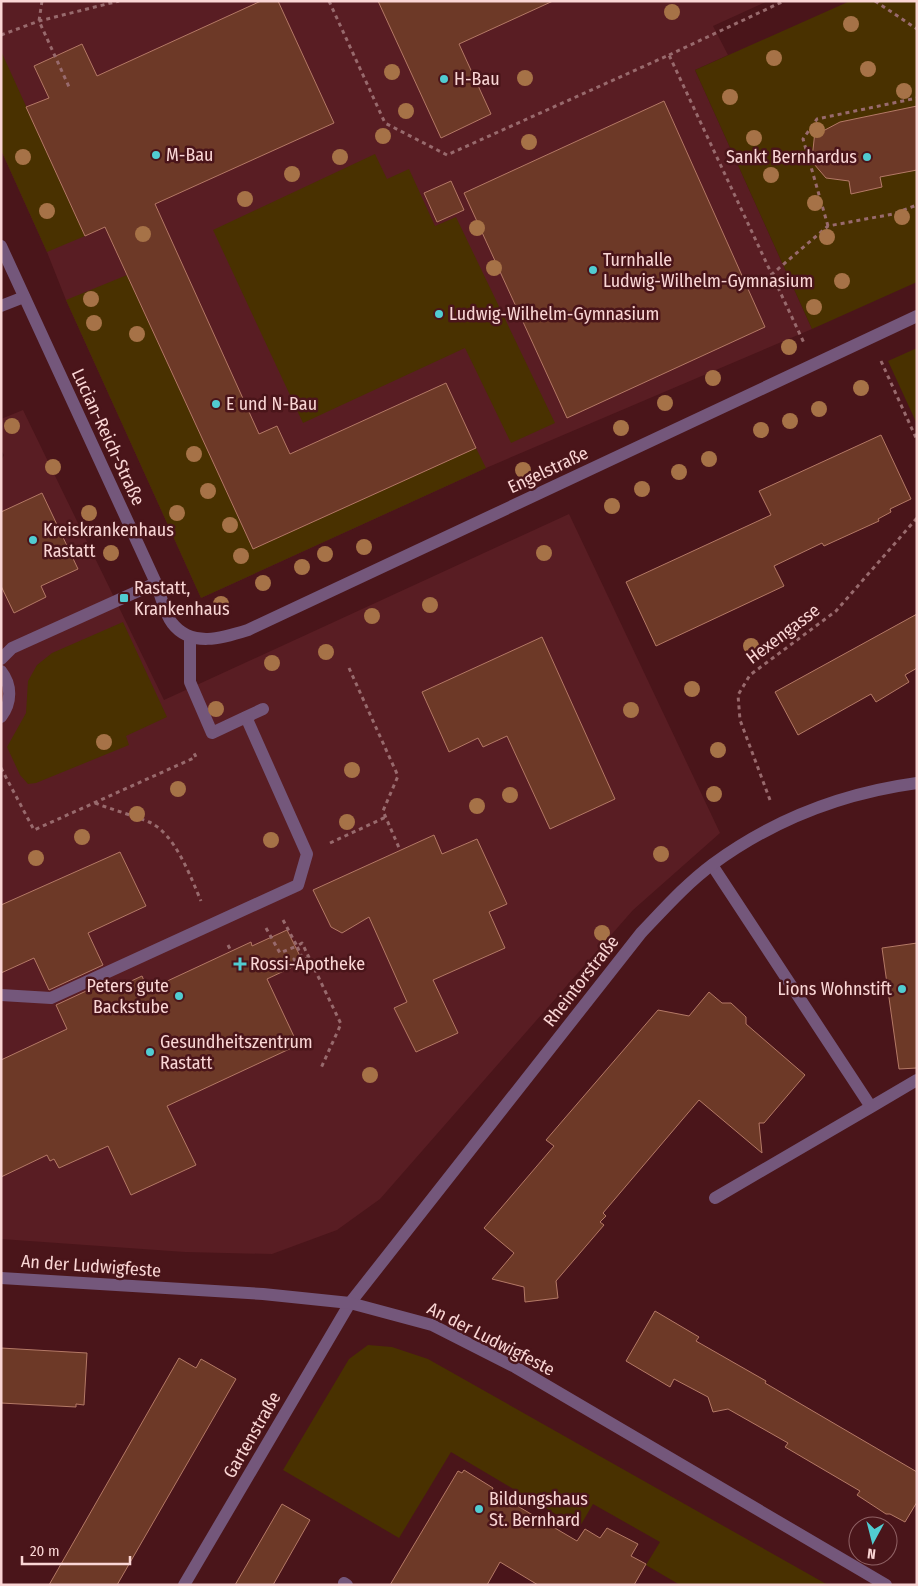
<svg xmlns="http://www.w3.org/2000/svg" width="918" height="1586" font-family="'Fira Sans Condensed',sans-serif">
<rect width="100%" height="100%" fill="#4a151a"/>
<!-- built -->
<path fill="#591d23" d="M1,1h767l-55,25 15,29 -33,15 117,259 -326,139 -285,130 -135,-298 -19,-48 -46,-102z
M23,410l141,290 405,-186 151,319 -87,77 -253,289 -43,31 -65,24 -87,-2 -184,-13v-778l3,-6 -3,-5v-31z"/>
<!-- green -->
<path fill="#493100" d="M850,1h67v281l-105,47 -117,-259z
M1,51l84,185 -38,16 -46,-102z
M375,154l12,25 22,-10 26,57 21,-9 99,206 -44,20 -46,-95 -162,75 -90,-193z
M127,275l126,274 223,-101 10,20 -285,130 -135,-298z
M917,348v76l-29,-63z
M123,622l44,95 -41,19 3,9 -93,38 -8,1 -8,-9 -13,-28 19,-34 2,-32 9,-16 15,-12z
M368,1345l24,2 36,12 400,226h-148l-34,-20 14,-23 -67,-38 -14,24 -128,-76 -52,86 -116,-68 66,-111z"/>
<!-- building -->
<path fill="#6d3927" stroke="#b47966" d="M261,1h17l56,122 -179,81 104,230 18,-8 13,28 156,-71 30,65 -223,101 -148,-322 -20,9 -59,-129 23,-9 -15,-32 48,-22 15,32z
M378,1h175l-94,43 32,70 -50,24z
M664,101l101,226 -198,91 -103,-225z
M917,106v64l-37,7 2,10 -31,7 -2,-13 -23,-3 -12,-14 -2,-5 3,-28h8l17,-9z
M451,181l13,29 -27,12 -13,-29z
M881,435l30,64 -21,10 1,3 -13,7 1,2 -55,25 -2,-3 -48,23 10,20 -128,60 -30,-64 145,-67 -12,-24z
M42,493l36,76 -37,17 5,11 -32,16 -13,-27v-74z
M917,614v54l-12,7 4,7 -33,20 -5,-8 -73,41 -23,-43z
M542,637l73,162 -65,30 -43,-93 -24,11 -5,-9 -29,14 -27,-60z
M434,835l8,19 35,-15 30,65 -18,8 16,36 -72,32 25,53 -42,19 -22,-44 13,-6 -38,-85 -27,16 -11,-6 -18,-37z
M120,852l26,54 -58,27 15,32 -54,25 -15,-32 -33,15v-68z
M287,930l16,32 -36,17 31,66 -131,61 29,59 -65,30 -23,-49 -49,22 -5,-9 -4,2 -3,-6 -46,22v-117l66,-31 -11,-24 54,-25 4,9 28,-13 6,14 103,-48 1,4z
M917,943v125l-18,1 -17,-121z
M709,992l13,11h9l15,14v7l59,51 -41,48h-5l3,30 -63,-53 -96,113 3,3 -6,6 4,3 -48,56 2,17 -33,4 -1,-15 -32,-8 22,-26 -30,-25 70,-82 -8,-6 112,-130 31,6z
M655,1311l44,26 -3,4 70,40 -1,2 152,89v30l-12,20 -15,-8h-4l-29,-19 3,-4 -75,-44 3,-4 -60,-34 -15,3 -5,-15 -34,-18 -4,8 -44,-26z
M1,1348l86,5 -3,52 -8,-1v3l-75,-4z
M179,1358l17,10 5,-9 35,20 -119,206h-68z
M464,1470l29,18 -1,3 85,50 8,-12 15,9 7,-10 31,16 -7,12 15,8 -12,21h-96l-38,-23 -13,23h-97l68,-114 4,2z
M282,1504l28,16 -37,65h-38z"/>
<g fill="none" stroke-linecap="round" stroke-linejoin="round">
<!-- path -->
<path stroke="#986a6d" stroke-width="3" stroke-dasharray="4 4" stroke-linecap="butt" d="M42,1l-3,20 31,68
M329,1l56,122 62,32 222,-100 135,288
M875,1l42,28
M1,35l38,-14 80,-20
M669,55l115,-54
M828,226l-25,-87 14,-20 100,-21
M771,275l57,-49 65,-12 24,-9
M881,361l36,79
M349,668l49,108 -15,35 17,39
M1,768l33,62 162,-73 -3,-6
M770,800l-30,-80 -2,-25 12,-20 86,-64 81,-93
M95,803c18,7 37,12 54,19 26,11 42,56 52,79
M330,843l56,-26
M283,920l14,26 5,-3 39,81 -20,44
M266,928l14,25 17,-7 4,9 -7,4 2,4 13,-6
M228,945l3,6"/>
<!-- service -->
<path stroke="#74577b" stroke-width="12" d="M1,306l23,-9
M190,637v45l22,51 34,-16
M1,659l11,-11 144,-65
M1,671c11,14 11,31 0,46
M712,865l159,242 -156,91
M1,995l50,3 247,-113 9,-31 -61,-137 17,-8
M871,1107l46,-27
M344,1583l3,2"/>
<!-- minor -->
<path stroke="#74577b" stroke-width="12" d="M1,246l155,337c5,12 8,30 16,40 19,25 51,15 76,7l669,-314
M184,1585l166,-282 291,-370c23,-24 45,-49 72,-69 60,-44 130,-71 204,-81"/>
<!-- tertiary -->
<path stroke="#74577b" stroke-width="12" d="M1,1278l262,16 87,9 82,22 83,42 371,218"/>
</g>
<!-- trees -->
<g fill="#a67247">
<circle cx="672" cy="12" r="8"/>
<circle cx="851" cy="24" r="8"/>
<circle cx="774" cy="58" r="8"/>
<circle cx="868" cy="69" r="8"/>
<circle cx="392" cy="72" r="8"/>
<circle cx="525" cy="78" r="8"/>
<circle cx="904" cy="91" r="8"/>
<circle cx="730" cy="97" r="8"/>
<circle cx="406" cy="111" r="8"/>
<circle cx="817" cy="130" r="8"/>
<circle cx="383" cy="136" r="8"/>
<circle cx="754" cy="138" r="8"/>
<circle cx="529" cy="142" r="8"/>
<circle cx="23" cy="157" r="8"/>
<circle cx="340" cy="157" r="8"/>
<circle cx="292" cy="174" r="8"/>
<circle cx="771" cy="175" r="8"/>
<circle cx="245" cy="199" r="8"/>
<circle cx="815" cy="203" r="8"/>
<circle cx="47" cy="211" r="8"/>
<circle cx="902" cy="217" r="8"/>
<circle cx="477" cy="228" r="8"/>
<circle cx="143" cy="234" r="8"/>
<circle cx="827" cy="237" r="8"/>
<circle cx="494" cy="268" r="8"/>
<circle cx="842" cy="281" r="8"/>
<circle cx="91" cy="299" r="8"/>
<circle cx="814" cy="307" r="8"/>
<circle cx="94" cy="323" r="8"/>
<circle cx="137" cy="334" r="8"/>
<circle cx="789" cy="347" r="8"/>
<circle cx="713" cy="378" r="8"/>
<circle cx="861" cy="388" r="8"/>
<circle cx="665" cy="403" r="8"/>
<circle cx="819" cy="409" r="8"/>
<circle cx="790" cy="421" r="8"/>
<circle cx="12" cy="426" r="8"/>
<circle cx="621" cy="428" r="8"/>
<circle cx="761" cy="430" r="8"/>
<circle cx="194" cy="454" r="8"/>
<circle cx="709" cy="459" r="8"/>
<circle cx="53" cy="467" r="8"/>
<circle cx="523" cy="470" r="8"/>
<circle cx="679" cy="472" r="8"/>
<circle cx="642" cy="489" r="8"/>
<circle cx="208" cy="491" r="8"/>
<circle cx="612" cy="506" r="8"/>
<circle cx="89" cy="513" r="8"/>
<circle cx="177" cy="513" r="8"/>
<circle cx="230" cy="525" r="8"/>
<circle cx="364" cy="547" r="8"/>
<circle cx="111" cy="553" r="8"/>
<circle cx="544" cy="553" r="8"/>
<circle cx="325" cy="554" r="8"/>
<circle cx="241" cy="556" r="8"/>
<circle cx="302" cy="567" r="8"/>
<circle cx="263" cy="583" r="8"/>
<circle cx="221" cy="604" r="8"/>
<circle cx="430" cy="605" r="8"/>
<circle cx="372" cy="616" r="8"/>
<circle cx="751" cy="646" r="8"/>
<circle cx="326" cy="652" r="8"/>
<circle cx="272" cy="663" r="8"/>
<circle cx="692" cy="689" r="8"/>
<circle cx="216" cy="709" r="8"/>
<circle cx="631" cy="710" r="8"/>
<circle cx="104" cy="742" r="8"/>
<circle cx="718" cy="750" r="8"/>
<circle cx="352" cy="770" r="8"/>
<circle cx="178" cy="789" r="8"/>
<circle cx="714" cy="794" r="8"/>
<circle cx="510" cy="795" r="8"/>
<circle cx="477" cy="806" r="8"/>
<circle cx="137" cy="814" r="8"/>
<circle cx="347" cy="822" r="8"/>
<circle cx="82" cy="837" r="8"/>
<circle cx="271" cy="840" r="8"/>
<circle cx="661" cy="854" r="8"/>
<circle cx="36" cy="858" r="8"/>
<circle cx="602" cy="933" r="8"/>
<circle cx="370" cy="1075" r="8"/>
</g>
<!-- markers -->
<g fill="#51ccd1" stroke="#4a151a" stroke-width="2">
<circle cx="444" cy="79" r="5"/>
<circle cx="156" cy="155" r="5"/>
<circle cx="867" cy="157" r="5"/>
<circle cx="593" cy="270" r="5"/>
<circle cx="439" cy="314" r="5"/>
<circle cx="216" cy="404" r="5"/>
<circle cx="33" cy="540" r="5"/>
<rect x="119" y="593" width="10" height="10" rx="2.5"/>
<path d="M237.5 956.5h5v5h5v5h-5v5h-5v-5h-5v-5h5z"/>
<circle cx="902" cy="989" r="5"/>
<circle cx="179" cy="996" r="5"/>
<circle cx="150" cy="1052" r="5"/>
<circle cx="479" cy="1509" r="5"/>
</g>
<g text-anchor="middle" stroke-width="5" stroke-linejoin="round" paint-order="stroke">
<!-- poi labels -->
<g font-size="18" fill="#fad6d5" stroke="#4a151a" text-anchor="start">
<text x="454" y="85">H-Bau</text>
<text x="166" y="161">M-Bau</text>
<text x="857" y="163" text-anchor="end">Sankt Bernhardus</text>
<text x="603" y="266">Turnhalle<tspan x="603" dy="21">Ludwig-Wilhelm-Gymnasium</tspan></text>
<text x="449" y="320">Ludwig-Wilhelm-Gymnasium</text>
<text x="226" y="410">E und N-Bau</text>
<text x="43" y="536">Kreiskrankenhaus<tspan x="43" dy="21">Rastatt</tspan></text>
<text x="134" y="594">Rastatt,<tspan x="134" dy="21">Krankenhaus</tspan></text>
<text x="250" y="970">Rossi-Apotheke</text>
<text x="169" y="992" text-anchor="end">Peters gute<tspan x="169" dy="21">Backstube</tspan></text>
<text x="892" y="995" text-anchor="end">Lions Wohnstift</text>
<text x="160" y="1048">Gesundheitszentrum<tspan x="160" dy="21">Rastatt</tspan></text>
<text x="489" y="1505">Bildungshaus<tspan x="489" dy="21">St. Bernhard</tspan></text>
</g>
<!-- street labels -->
<g font-size="18" fill="#fad6d5" stroke="#4a151a">
<text transform="translate(108 437) rotate(65)" y="6">Lucian-Reich-Straße</text>
<text transform="translate(548 470) rotate(-25)" y="6">Engelstraße</text>
<text transform="translate(783 634) rotate(-37)" y="6">Hexengasse</text>
<text transform="translate(581 981) rotate(-52)" y="6">Rheintorstraße</text>
<text transform="translate(91 1266) rotate(4)" y="6">An der Ludwigfeste</text>
<text transform="translate(491 1339) rotate(27)" y="6">An der Ludwigfeste</text>
<text transform="translate(252 1435) rotate(-60)" y="6">Gartenstraße</text>
</g>
</g>
<!-- border -->
<rect width="918" height="1586" fill="none" stroke="#fad6d5" stroke-width="5"/>
<!-- north arrow -->
<g transform="translate(873 1541) rotate(187)"><circle r="24" fill="#4a151a" stroke="#906265"/>
<path d="M0-4L9 19L0 12L-9 19Z" fill="#51ccd1"/>
<text y="-8" font-size="14" font-weight="bold" text-anchor="middle" fill="#fad6d5">N</text>
</g>
<!-- scale -->
<path d="M22 1556v8h108v-8" fill="none" stroke="#fad6d5" stroke-width="2.5"/>
<text x="30" y="1556" font-size="15" fill="#fad6d5" stroke="#4a151a" stroke-width="4" paint-order="stroke">20 m</text>
</svg>
